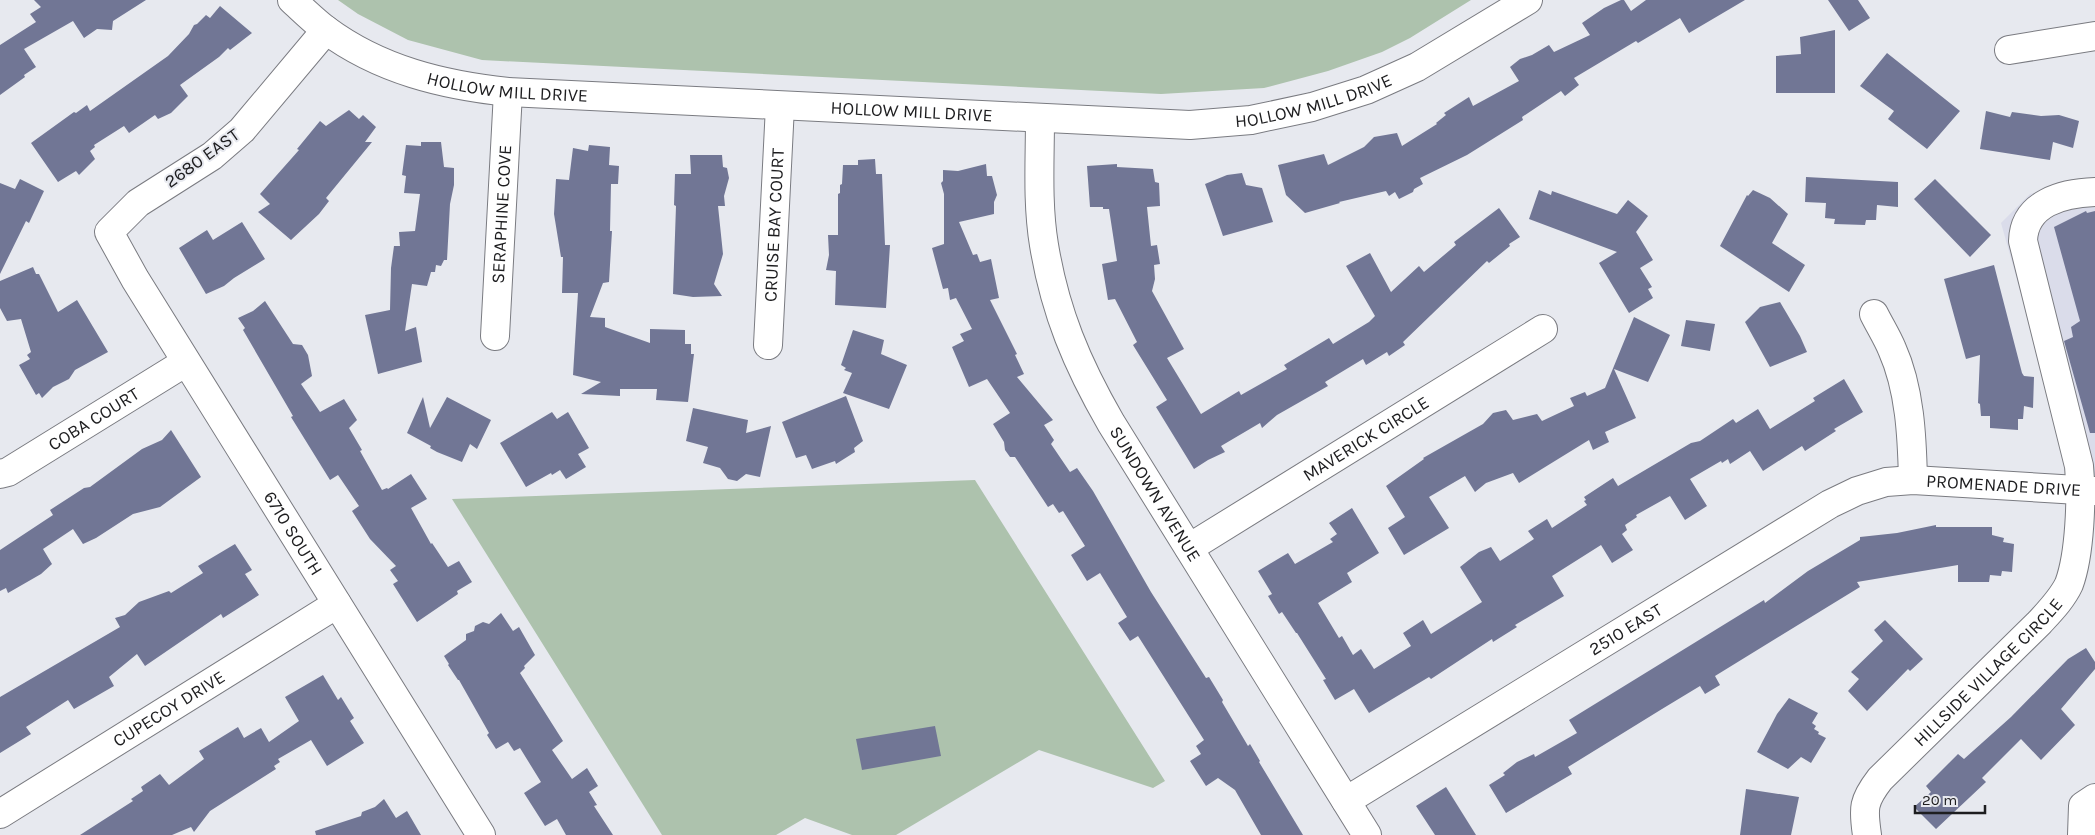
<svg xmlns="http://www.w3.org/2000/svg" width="2095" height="835" font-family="Karla,sans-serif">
<rect width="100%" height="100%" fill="#e7e9ef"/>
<!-- built -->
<path fill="#dadcea" d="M2086,179h9v297l-22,-2 -2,-3 -70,-248 29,-29z"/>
<!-- green -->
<path fill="#adc2ad" d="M338,0h1133l-61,38 -28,14 -54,19 -64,17 -103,6 -679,-34 -74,-20 -50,-26z
M975,480l190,301 -12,7 -114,-38 -143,85h-44l-47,-17 -29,17h-114l-210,-336z"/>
<!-- building -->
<path fill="#717695" d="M34,0h112l-33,21 -1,9 -15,-1 -13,9 -11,-17 -49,28 12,18 -12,8 1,2 -25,18v-50l36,-23 -6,-8 11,-7z
M1621,0h3l7,11 15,-11h99l-56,33 -9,-15 -42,25 -2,-2 -62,37 5,7 -14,11 -4,-5 -39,26 1,3 -56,35 -47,23 3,6 -9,5 -1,3 -14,7 -4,-7 -6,4 -3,-5 -47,11 1,1 -35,10 -19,-18 -8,-30 46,-11 4,11 36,-18 10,-10 23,-4 5,13 35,-22 -1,-1 10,-8 -2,-2 25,-16 4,9 46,-25 -9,-14 10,-8 12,-4 17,-10 5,7 36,-17 -8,-12 22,-15z
M1828,0h30l12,18 -21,13z
M220,6l32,27 -22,17 -2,-2 -9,9 -39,28 8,11 -17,17 -13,6 -3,-4 -26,18 -5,-7 -30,19 1,2 -5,4 5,8 -16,16 -3,-4 -18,11 -27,-39 43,-31 2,1 11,-8 3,6 78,-55 21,-22 5,-9 3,-1 9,-9 4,3z
M1835,30v63h-59v-37l25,-2 -1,-17z
M1887,53l73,58 -33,38 -39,-30 6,-8 -34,-25z
M349,110l10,9 4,-4 13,12 -11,15h7l-46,56 3,3 -10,13 -28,26 -33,-28 12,-8 -10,-10 39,-44 -2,-1 23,-28 6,5z
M1986,111l24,6 2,-5 29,4 18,-1 20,6 -6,27 -20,-6 -3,18 -70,-11z
M421,142h20l3,25 10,1v17l-4,19 -3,56h-3l-3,6 -5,-1 -1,7h-4l-4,14 -15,-2 -7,47 11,-4 6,35 -44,12 -13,-59 25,-5 1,-42 3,-22h6l-1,-14 16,-1 5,-37 -16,-1 2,-17 -4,-1 4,-30 15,1z
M589,145l21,2 -1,18 10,1 -1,18h-7l-1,47h2l-3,51 -6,1 -13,34 15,1v9l45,16v-14l35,1v14h6v10h3l-6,48 -32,-2 1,-11h-37v7l-39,-2 20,-12 -28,-7 5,-82h-16l1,-36h-2l-7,-43 2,-35 13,1 4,-32 15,3z
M690,155h32l1,12 4,1 2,10 -5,18 1,10h-7l5,48 -9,30 8,12 -29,1 -20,-3 3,-88 -2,-1 1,-31h16z
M875,159l1,15h6l3,71h5l-4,63 -51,-3 1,-34 -10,-1 3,-15 -1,-20h10v-41l2,-1v-8l2,-1 1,-19h15v-5z
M986,164l1,12h5l5,19 -3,7v12l-35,8 14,33 4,-1 3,8 11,-3 8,39 -9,2 27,54 -2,1 9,19 -7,3 36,43 -9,5 10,15 -3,4 19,28 7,-4 16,23 58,101 55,86 3,-1 14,23 -1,2 26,44 2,-2 10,17 -1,1 44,73h-42l-26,-45 -17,-12 -12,8 -16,-25 11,-7 -5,-8 8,-6 -66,-104 -8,5 -12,-18 9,-6 -27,-44 -13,8 -16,-26 14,-9 -22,-35 -4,2 -6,-9 -5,3 -33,-50h-5l-5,-7 -1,-8 -11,-18 17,-11 -23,-34 -18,8 -17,-40 12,-6 -4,-7 12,-5 -16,-31 -6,2 -2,-12 -5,1 -11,-41 12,-4v-50l-3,-11 2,-2v-11l15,1z
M1117,164v3l36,2 2,13 4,1 1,23 -13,1 4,39 6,-1 3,19 -6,1 1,14 -3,12 32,58 -17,9 34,56 38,-23 2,4 46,-26 -3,-4 45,-27 4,6 36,-22 6,-6 -29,-50 24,-13 21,39 28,-26 5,6 32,-27 -2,-3 45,-34 21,29 -11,7 1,2 -21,17 -2,-2 -84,81 2,3 -16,11 -2,-4 -21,13 -3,-6 -38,23 3,4 -51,29 -15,13 -2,-5 -39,23 4,6 -17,8 -14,9 -38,-62 11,-7 -34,-55 4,-3 -22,-43 -7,1 -6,-36 15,-3 -8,-52h-6v-2h-13l-3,-41z
M1242,173l4,12 16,3 11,34 -50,14 -18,-52 22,-9z
M1806,177l92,5v25l-21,-2 -1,15h-10l-1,5 -31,-1 1,-5 -10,-1 1,-15 -21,-1z
M20,179l24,12 -15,32 -3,-2 -26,53v-91l15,6z
M1935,179l56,56 -21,22 -56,-58z
M1539,190l12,5 1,-4 65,23 11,-14 20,16 -12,16 17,28 -13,8 12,19 -4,2 5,9 -24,15 -30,-50 18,-11 -88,-33z
M1753,190l17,8 18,16 -16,29 33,22 -16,27 -69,-46 27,-51 1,1z
M2086,211l1,2 8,-2v222h-5l-26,-92 9,-4 -2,-10 9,-6 -26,-94z
M242,222l23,37 -31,19 -10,8 -18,8 -27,-46 28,-18 6,10z
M1994,265l28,108 2,3 10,1 -1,31 -9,-2 -1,13h-5v11l-28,-2v-12h-9l-1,-12 -2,-1 2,-48 -14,4 -22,-80z
M33,267l3,7h3l19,38 19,-12 31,52 -33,18 -6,9 -16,8 -11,11 -3,-5 -3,2 -17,-30 11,-6 -3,-4 4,-3 -10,-33 -14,2 -7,-13v-27z
M265,301l28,43 9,1 6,10 4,21 -11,8 19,28 24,-13 13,21 -8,8 13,22 -2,1 22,39 5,-2 1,1 23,-15 16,25 -16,9 20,36 1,-1 16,24 11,-6 13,21 -15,9 1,3 -41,28 -24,-38 5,-3 -8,-11 6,-4 -26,-27 -18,-28 7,-5 -21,-31 -8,5 -39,-63 2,-1 -50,-86 2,-2 -7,-10 15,-7z
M1780,302l20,34 7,16 -37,15 -25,-45 15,-15z
M1634,317l36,18 -22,47 -34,-13 22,49 -31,14 4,10 -16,8 -4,-10 -70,43 -6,-10 -27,10 -11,9 -10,-16 -36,21 20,31 -45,27 -16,-27 17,-11 -19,-31 38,-27 -1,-1 60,-34 10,-11 13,-3 7,10 24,-6 5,7 32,-15 -4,-8 15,-6 2,4 18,-8z
M1686,320l29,4 -5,27 -29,-5z
M853,330l31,10 -3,14 26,11 -18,44 -46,-16 9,-20 -8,-3 2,-2 -5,-3z
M1844,379l19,33 -29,17 2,2 -31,20 -3,-5 -39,25 -13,-20 -20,13 -2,-5 -6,4 -1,-2 -31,18 17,27 -22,14 -15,-24 -34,19 1,2 -12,8 2,5 -5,4 11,16 -21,13 -11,-18 -49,31 12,20 -49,29 2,2 -24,15 -1,-3 -61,40 -2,-2 -60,36 -15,-24 -19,11 -12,-20 3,-1 -29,-46h-1l-14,-21 -3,2 -11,-18 4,-2 -14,-23 30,-18 7,11 38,-22 -3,-3 7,-5 -8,-11 23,-15 27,45 -32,20 5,9 -34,21 21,35 3,-2 11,19 8,-6 13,20 37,-23 -8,-13 20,-13 8,14 51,-32 -22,-35 19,-15 12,-5 9,14 34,-22 -6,-8 19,-12 5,9 35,-23 -3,-4 2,-1 -2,-3 29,-19 5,8 73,-43 9,-2 33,-22 3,4 22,-14 12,20 45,-28 -2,-3z
M846,396l17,45 -9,7 1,4 -19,12 -1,-3 -23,8 -6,-14 -10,3 -14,-36z
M423,397l7,31 17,-31 44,23 -14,29 -7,-5 -8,18 -25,-10 -7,-4 1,-2 -24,-13z
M693,408l55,12 -2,13 25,-7 -11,51 -14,-3 -9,7 -9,-2 -8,-11 -17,-5 5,-16 -22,-6z
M552,412l5,7 11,-7 21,36 -11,6 8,13 -20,12 -6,-9 -8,5 -1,-2 -25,14 -26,-44z
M171,430l30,47 -41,30 -27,7 -37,24 -13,6 -10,-15 -30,20 9,15 -11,10 -33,19 -2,-5 -6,3v-41l53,-35 -3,-5 34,-22 6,-1 52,-38 20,-9z
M1936,525v2h56v8l12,3 -1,4 11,2 -2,28 -10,-1 -1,5 -11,-1 -1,7h-31v-17l-101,17 3,5 -145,89 5,9 -15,9 -5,-8 -38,23 -94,58 4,7 -66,39 -17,-28 16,-10 -2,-2 14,-11 17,-8 1,3 42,-24 -8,-13 195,-120 1,3 43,-32 52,-31v-3l37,-4z
M235,544l17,26 -7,4 14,21 -36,23 -2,-4 -76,52 -8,-12 -28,23 5,9 -40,23 -6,-9 -42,27 5,7 -31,19v-56l120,-70 -5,-9 10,-3 14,-13 30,-11 2,2 32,-20 -5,-7z
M501,613l12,18 6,-4 16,28 -11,11 1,2 -5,5 43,68 -11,9 20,29 15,-11 11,18 -9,6 8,13 -3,1 19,29h-47l-9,-16 -12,7 -21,-33 17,-11 -21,-34 -6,3 -6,-9 -12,7 -9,-14 2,-2 -30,-53h-1l-10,-15 1,-1 -5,-8 22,-16v-6l8,-3 1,-5 8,-4 6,2z
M1885,620l38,39 -13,12 -2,-2 -41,42 -19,-20 11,-12 -8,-7 32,-31 -9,-11z
M2086,648l9,14v7l-34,40 14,16 -34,35 -20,-21 -39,39 4,4 -50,47 -22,-22 17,-15 -5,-6 32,-32 6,5 47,-42 57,-58z
M323,675l15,25 3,-3 13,21 -4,3 14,22 -37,23 -16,-26 -33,19 2,3 -6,4 2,3 -66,42 -16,21 -3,-5 -19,8h-92l53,-34 -2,-2 12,-8 -2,-4 19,-13 9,11 35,-26 -5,-8 39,-24 6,11 17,-10 8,14 30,-21 -14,-24z
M1789,698l29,15 -6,10 4,3 -2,3 5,3 -1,2 8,4 -15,25 -10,-6 -13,12 -31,-17 20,-38z
M935,726l6,30 -79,14 -6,-31z
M1446,787l30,48h-41l-19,-29z
M1746,789l53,8 -8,38h-51z
M384,799l12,19 11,-7 14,24h-105l-1,-4 46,-15 1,-4 13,-5z"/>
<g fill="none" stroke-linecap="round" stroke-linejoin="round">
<!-- minor casing -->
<g stroke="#7a7b81" stroke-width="30">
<g id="minor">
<path id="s1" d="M292,0c11,10 22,21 34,30 54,40 117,55 182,62l682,33 61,-5 61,-13 54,-17 51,-23 111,-67"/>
<path id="s2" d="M326,30l-84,100 -30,26 -74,47 -29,29 26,47 346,556"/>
<path d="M2009,50l86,-14"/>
<path id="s3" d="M1040,118c0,42 -3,85 4,127 11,67 33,119 67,178l256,412"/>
<path d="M1874,314c6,12 13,23 18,35 18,40 20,88 21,131"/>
<path id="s4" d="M495,336l13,-244"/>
<path id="s5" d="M768,345l12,-239"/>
<path id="s6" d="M0,474l8,-2 178,-110"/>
<path id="s7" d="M1189,548l354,-219"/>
<path id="s8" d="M1346,801l484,-297 27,-13 29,-9 27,-2 182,11"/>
<path id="s9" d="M0,814l337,-210"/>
<path id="s10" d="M1867,835c-4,-27 -4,-34 13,-56l159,-156c11,-12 23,-24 30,-39 11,-30 13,-87 10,-118l-56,-225c1,-38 40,-48 72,-49"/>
<path d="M2082,835l1,-29 12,-8"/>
</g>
</g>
<!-- minor -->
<use href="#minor" stroke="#fff" stroke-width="28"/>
</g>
<g text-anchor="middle" stroke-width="4" stroke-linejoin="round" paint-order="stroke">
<!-- street labels -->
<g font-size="18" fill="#1d1d1f" stroke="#e7e9ef">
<text dy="6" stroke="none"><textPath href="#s1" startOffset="239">HOLLOW MILL DRIVE</textPath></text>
<text dy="6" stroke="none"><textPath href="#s1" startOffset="1049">HOLLOW MILL DRIVE</textPath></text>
<text dy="6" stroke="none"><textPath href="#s1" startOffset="644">HOLLOW MILL DRIVE</textPath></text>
<text transform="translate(202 158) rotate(-36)" y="6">2680 EAST</text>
<text dy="6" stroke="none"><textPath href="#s4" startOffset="122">SERAPHINE COVE</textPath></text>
<text dy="6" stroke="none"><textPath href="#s5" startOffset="120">CRUISE BAY COURT</textPath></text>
<text dy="6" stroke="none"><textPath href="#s6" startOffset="109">COBA COURT</textPath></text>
<text dy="6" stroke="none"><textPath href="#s7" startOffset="208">MAVERICK CIRCLE</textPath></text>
<text dy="6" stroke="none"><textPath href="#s8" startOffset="746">PROMENADE DRIVE</textPath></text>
<text dy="6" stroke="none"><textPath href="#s3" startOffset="402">SUNDOWN AVENUE</textPath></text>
<text dy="6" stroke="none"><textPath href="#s2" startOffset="652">6710 SOUTH</textPath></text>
<text dy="6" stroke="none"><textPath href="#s8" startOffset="328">2510 EAST</textPath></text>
<text dy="6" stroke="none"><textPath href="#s10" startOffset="212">HILLSIDE VILLAGE CIRCLE</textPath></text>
<text dy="6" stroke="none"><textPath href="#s9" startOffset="199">CUPECOY DRIVE</textPath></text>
</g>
</g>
<!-- scale -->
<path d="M1915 805v8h70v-8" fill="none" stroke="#1d1d1f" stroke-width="2.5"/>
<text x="1922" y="805" font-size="15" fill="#1d1d1f" stroke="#e7e9ef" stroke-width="4" paint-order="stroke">20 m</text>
</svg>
